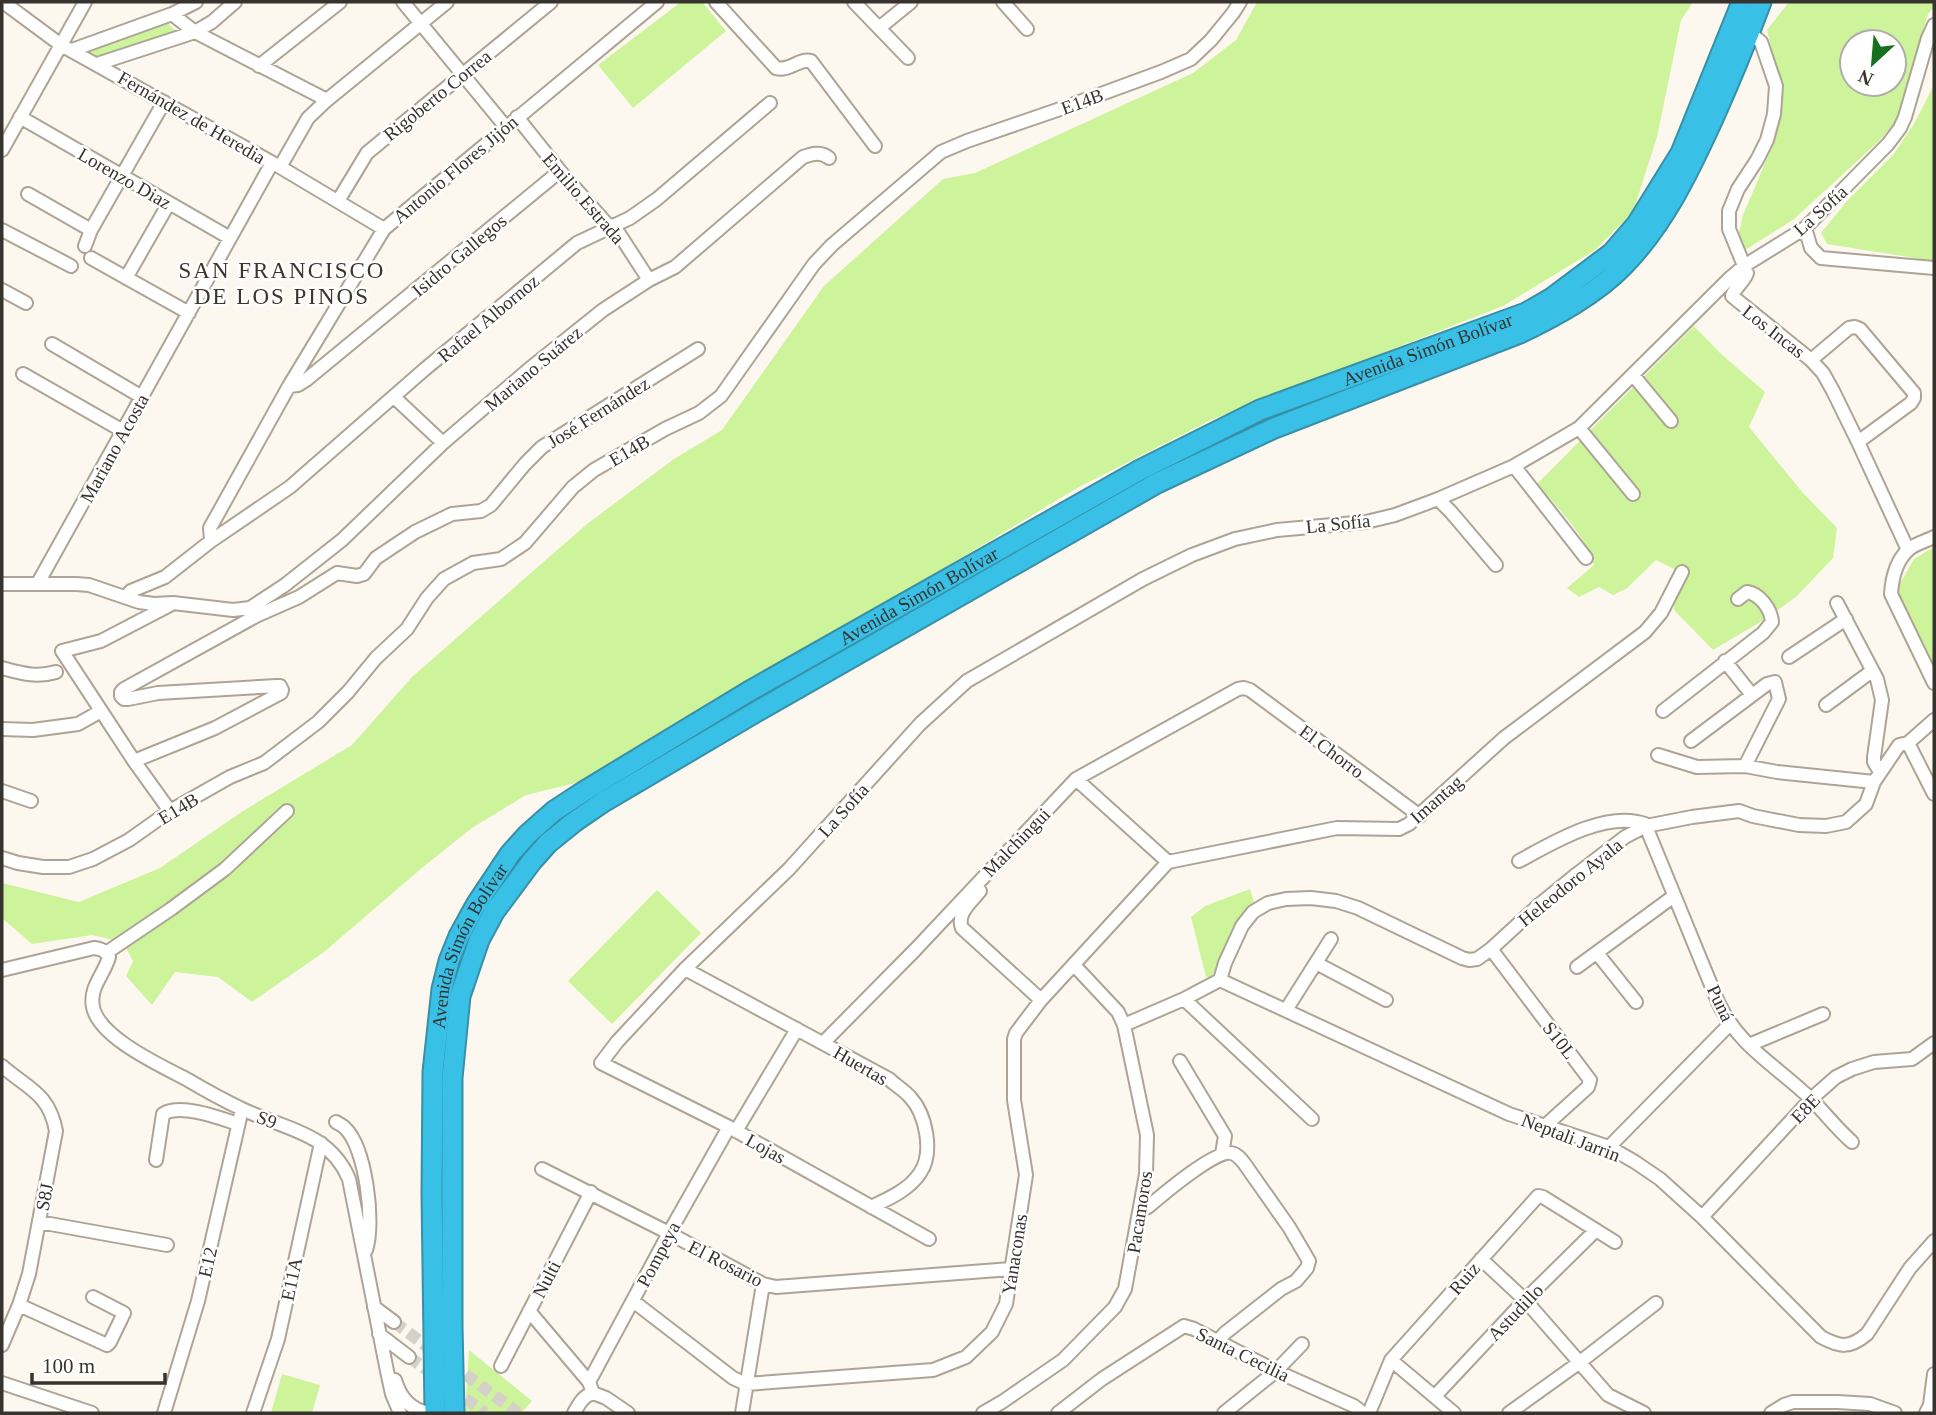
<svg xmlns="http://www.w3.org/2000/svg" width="1936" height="1415" font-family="'Times New Roman',serif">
<rect width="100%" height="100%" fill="#fdf8ef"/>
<!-- green -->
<path fill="#cdf39b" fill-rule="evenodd" d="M681,2h21l24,29 -93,77 -35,-43z
M1257,2h436l-12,18 -24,117 -24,75 -38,38 -92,56 -292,114 -132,67 -163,98 -336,197 -54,13 -54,33 -49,39 -99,85 -72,50 -34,-25 -43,-5 -23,33 -26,-29 7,-15 -10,-19 -31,-7 -60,9 -30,-26v-35l77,19 81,-34 83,-57 109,-66 60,-68 175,-153 87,-65 48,-29 102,-144 119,-107 32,-6 218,-100 43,-33z
M1789,2h145v5l-6,7 -32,107 -18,21 -84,77 -52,33 -3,-19 4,-18 31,-73 7,-51 -14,-61zM1852,42h42v42h-42z
M168,19l1,6 8,7 -79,25 -12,-8z
M1934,85v176l-107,-17 -6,-11 27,-33 45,-45 21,-31z
M1694,326l26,27 45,39 -16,35 54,66 34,35 -4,30 -36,38 -30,22 -54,32 -39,-40v-41l-18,-9 -30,29 -13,6 -14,-8 -20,10 -12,-9 27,-23c-7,-28 -38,-59 -57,-81z
M1934,547v126l-33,-69 -3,-17 16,-28z
M1250,889l5,17 -23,22 -21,50 -5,-1 -15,-60 14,-11z
M657,890l44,43 -89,91 -44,-43z
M469,1350l63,51 -11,12h-56z
M282,1374l38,11 -8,28h-41z"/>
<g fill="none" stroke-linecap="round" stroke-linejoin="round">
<!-- minor-tunnel -->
<path stroke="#d5d1c8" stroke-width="12" stroke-dasharray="12 6" stroke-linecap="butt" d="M394,1322l42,31
M409,1357l28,20
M451,1364l67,49
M451,1388l34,25"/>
<!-- minor casing -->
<g stroke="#ada496" stroke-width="16">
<path id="minor" d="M3,2l58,43 219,122 104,62
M403,2l102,124
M716,2l60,66c13,4 23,-10 35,-7l64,85
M854,2l54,56
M1003,2l24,27
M172,14l23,18 132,68
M879,28l32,-26
M1750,33l11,9 15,44 -2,28 -7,26 -10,20 -19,29 -9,22v18l18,44c-3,9 -12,14 -15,23l79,64 12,13 10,18 25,51 50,108
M72,50l100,-36 24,-12
M97,64l98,-32 17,-10 23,-20
M259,66l81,-64
M20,117l210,121
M517,117l43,54 46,52 10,6 33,51
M2,150l83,-148
M280,167l28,-49 19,-18 120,-98
M28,194l63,36
M338,201l29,-48 184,-151
M1805,228l6,20 10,10 113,10
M2,230l69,36
M85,246l6,-16 73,-128
M91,258l98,55
M126,278l43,-75
M2,290l24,13
M52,344l90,53
M1811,360l38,-32 6,-1 5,2 54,64v5l-3,5 -53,39
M23,374l100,57
M1633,375l38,46
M289,386l9,-1 8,-5 254,-209
M394,397l49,46
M1579,428l54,66
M1514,466l72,92
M1438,499l13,13 45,53
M1934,537c-8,4 -20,7 -26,13 -12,11 -16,29 -17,44l43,89
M211,541l-1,-13 79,-142 95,-157 273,-227
M38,583l234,-420
M2,584h74l13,1 50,17 15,2 19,-1 60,7 17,-2 35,-23 57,-45 101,-97 85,-73 75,-60 46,-30 26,-13 128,-110c9,-3 18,-6 26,1
M125,597l6,-6 34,-14 46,-36 79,-54 135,-118 152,-126 53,-25 27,-19 113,-96
M1837,603l40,76 5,21 -8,57v5l6,10
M170,605l-69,36 -39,10 72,110 36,50
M1789,657l57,-38
M1725,661l27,34
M2,668c19,5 34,10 54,4
M1826,705l46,-34
M1663,711l100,-78 9,-11c-1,-13 -12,-28 -25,-30l-9,7
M2,729l31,1 45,-6 23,-13
M1691,741l76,-57 8,-2 4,17 -34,67
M1908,743l26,51
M1658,755l39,12 48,-1 32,6 97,10
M134,761l81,-33 66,-35 1,-3 -2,-4h-4l-118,7 -30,6h-4l-3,-3v-4l3,-3 132,-73 43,-19 38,-24 20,3 7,-2 12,-16 39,-26 37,-18 29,-3 10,-6 34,-41 17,-17 156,-98
M1076,779l92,83
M2,791l29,10
M2,858l16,5 25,4h26l24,-8 36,-19 41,-29 60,-34 34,-14 54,-41 30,-30 28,-34 31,-29 20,-31 17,-19 29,-16 28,-4 24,-16 48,-56 21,-17 71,-41 34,-16 22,-17 93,-132 18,-19 109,-93 26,-11 96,-33 98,-36 30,-13 20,-19 22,-27 7,-11
M1519,861c33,-18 87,-51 126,-37l73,178c21,45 59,64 93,97 14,14 26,30 41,43
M980,891c-9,11 -24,23 -18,37l79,72
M1491,949l99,131 -2,7 -42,38
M106,953l65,-44 54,-40 62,-58
M1597,953l39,49
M1316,963l70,37
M1577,967l97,-71
M685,969l204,110c6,6 15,11 21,18 16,17 24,56 10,76 -11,17 -32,26 -49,34
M2,970l92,-22c7,1 11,2 15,9 -5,18 -20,30 -16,50 6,31 69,59 95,73 17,10 35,20 52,28 42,21 89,23 109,71l38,192 5,23 8,19
M1220,980l289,134 100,33 26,15 25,17 42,38 119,120c19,10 28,12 46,-3l43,-66 24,-27
M1220,980l5,-17 17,-37 11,-14 15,-9 18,-4 25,-1 25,3 22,7 104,50 7,2 8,-1 14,-10 48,-44 38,-31 48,-37 21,-11 46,-9 47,-6 14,5 46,9 27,1 20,-4 20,-18 8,-22 25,-37 9,-2 26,-23
M1184,999l128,120
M1286,1010l45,-71
M1124,1025l60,-26 36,-19
M823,1043l92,-93 161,-171 162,-90 6,-1 6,2 170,126
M1749,1045l74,-31
M1180,1061l45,75 -3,18
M2,1066c26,23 47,27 54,65l-27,143 -10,31 -17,40
M336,1122c3,2 6,3 9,6 21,20 30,95 21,122
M736,1131l61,-102
M1609,1147l121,-123
M156,1160l7,-46c18,-11 57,4 75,10
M542,1169l127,64 94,51 13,3 235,-18
M1140,1210l8,-3c14,-12 67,-57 83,-54 6,1 9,5 13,10l45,64 20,34 -2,7 -11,13 -15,8 -56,44 -7,8
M1702,1217l109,-118 25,-22 16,-8 22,-7 38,-3 22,-16
M39,1222l128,23
M929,1239l-200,-112 -128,-64 16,-21 68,-73 104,-100 131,-145 47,-43 176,-102 49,-24 43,-16 42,-9 89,-8 29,-7 43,-16 76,-33 65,-38 152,-151 13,-11 61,-38 83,-84 12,-16 5,-11 23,-79 6,-13
M1481,1259l44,41 83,95 36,18
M633,1301l100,77 13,6 187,-14 33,-13 26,-25 14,-28 20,-129 -12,-75v-61l2,-6 25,-33 127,-138 169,-34 62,1 10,-5 95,-86 141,-106 16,-19 21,-41
M19,1305l88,40 3,-3 14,-29 -31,-16
M374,1307l20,15
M529,1311l60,71 4,11 13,5 22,15
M379,1334l30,23
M1391,1360l63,53
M501,1366l90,-174
M395,1380c5,17 15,30 34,33
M589,1382l80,-149 60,-106
M2,1383l90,30
M1435,1396l90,-96 71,-70
M164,1413l34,-112 44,-192
M253,1413l25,-74 43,-196
M574,1413c5,-9 9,-17 19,-20
M742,1413l21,-129
M983,1413l19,-11 61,-42 52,-53 10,-18 21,-115 1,-39 -23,-110 -6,-13 -44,-47
M1058,1413l44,-34 82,-53 10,3 82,42 78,35 9,7
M1224,1413l52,-42 26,-27
M1369,1413l22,-53 147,-164 5,1 72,45
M1509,1413l71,-51 76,-59
M1771,1413l13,-8 9,-3h45l32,2 25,9
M1926,1413l4,-8 4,-31"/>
</g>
<!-- highway casing -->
<g stroke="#388fa6" stroke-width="23">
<g id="highway">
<path id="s1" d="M435,1413l-3,-220 1,-121 9,-83 7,-28 10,-25 17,-31 34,-51 18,-20 26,-23 29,-19 165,-100 392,-222 120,-60 266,-97 26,-15 60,-45 25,-29 44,-71 61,-151"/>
<path d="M454,1413l-2,-87v-248l8,-82 19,-56 15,-28 38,-51 16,-18 26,-21 29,-20 158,-93 396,-226 115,-54 248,-96c35,-17 76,-39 103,-67 41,-42 65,-93 89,-145 18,-40 34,-79 49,-119"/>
</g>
</g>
<!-- minor -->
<use href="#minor" stroke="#fff" stroke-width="12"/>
<!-- highway -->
<use href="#highway" stroke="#38c0e7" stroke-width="19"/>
</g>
<g text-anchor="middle" stroke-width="5" stroke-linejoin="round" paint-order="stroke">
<!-- street labels -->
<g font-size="19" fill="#37332e" stroke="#fff">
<text transform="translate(437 95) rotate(-39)" y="7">Rigoberto Correa</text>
<text transform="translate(1082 101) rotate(-20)" y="7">E14B</text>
<text transform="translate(192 117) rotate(30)" y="7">Fernández de Heredia</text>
<text transform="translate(455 169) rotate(-40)" y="7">Antonio Flores Jijón</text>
<text transform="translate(125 178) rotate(30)" y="7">Lorenzo Diaz</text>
<text transform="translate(584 198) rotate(49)" y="7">Emilio Estrada</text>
<text transform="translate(1820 210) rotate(-42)" y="7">La Sofía</text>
<text transform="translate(459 255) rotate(-40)" y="7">Isidro Gallegos</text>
<text transform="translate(488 318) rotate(-40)" y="7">Rafael Albornoz</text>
<text transform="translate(1774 331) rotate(38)" y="7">Los Incas</text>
<text dy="7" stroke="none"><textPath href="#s1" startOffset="1629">Avenida Simón Bolívar</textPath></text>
<text transform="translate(533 368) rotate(-40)" y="7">Mariano Suárez</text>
<text transform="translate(598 412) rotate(-32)" y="7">José Fernández</text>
<text transform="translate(114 448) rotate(-61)" y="7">Mariano Acosta</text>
<text transform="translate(629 450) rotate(-30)" y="7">E14B</text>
<text transform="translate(1338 523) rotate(-6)" y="7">La Sofía</text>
<text dy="7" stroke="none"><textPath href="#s1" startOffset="1062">Avenida Simón Bolívar</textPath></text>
<text transform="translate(1332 751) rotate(37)" y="7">El Chorro</text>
<text transform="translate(1436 799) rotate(-41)" y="7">Imantag</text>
<text transform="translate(178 808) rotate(-31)" y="7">E14B</text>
<text transform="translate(843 810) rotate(-48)" y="7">La Sofía</text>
<text transform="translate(1016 842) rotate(-46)" y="7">Malchingui</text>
<text transform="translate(1570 882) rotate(-39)" y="7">Heleodoro Ayala</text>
<text dy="7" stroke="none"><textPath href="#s1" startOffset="474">Avenida Simón Bolívar</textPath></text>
<text transform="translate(1721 1003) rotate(64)" y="7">Puná</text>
<text transform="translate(1560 1040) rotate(52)" y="7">S10L</text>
<text transform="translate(861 1065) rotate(30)" y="7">Huertas</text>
<text transform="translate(1805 1108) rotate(-46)" y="7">E8E</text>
<text transform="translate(267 1119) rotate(21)" y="7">S9</text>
<text transform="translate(1571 1137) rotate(21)" y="7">Neptali Jarrin</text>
<text transform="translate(766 1148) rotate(29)" y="7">Lojas</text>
<text transform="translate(44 1197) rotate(-79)" y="7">S8J</text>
<text transform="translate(1139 1212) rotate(-81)" y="7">Pacamoros</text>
<text transform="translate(658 1254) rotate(-62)" y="7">Pompeya</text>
<text transform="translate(1014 1254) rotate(-81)" y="7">Yanaconas</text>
<text transform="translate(207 1262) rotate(-77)" y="7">E12</text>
<text transform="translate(726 1263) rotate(27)" y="7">El Rosario</text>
<text transform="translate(1464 1278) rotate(-49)" y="7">Ruiz</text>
<text transform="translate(291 1279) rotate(-78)" y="7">E11A</text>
<text transform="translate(546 1279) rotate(-63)" y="7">Nulti</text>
<text transform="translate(1515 1312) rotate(-46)" y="7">Astudillo</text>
<text transform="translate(1243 1354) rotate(26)" y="7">Santa Cecilia</text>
</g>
<!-- quarter labels -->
<g font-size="23" letter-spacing="2" fill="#3d352a" stroke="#fff">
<text x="282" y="278">SAN FRANCISCO<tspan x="282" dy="26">DE LOS PINOS</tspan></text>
</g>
</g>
<!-- border -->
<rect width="1936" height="1415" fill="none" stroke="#37332e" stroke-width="7"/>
<!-- north arrow -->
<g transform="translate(1873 63) rotate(206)"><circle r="33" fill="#ffffff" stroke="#afadab" stroke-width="2"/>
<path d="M0-5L12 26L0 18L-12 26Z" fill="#16711e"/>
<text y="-10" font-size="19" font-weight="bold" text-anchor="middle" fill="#37332e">N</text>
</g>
<!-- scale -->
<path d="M32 1373v10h133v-10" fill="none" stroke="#37332e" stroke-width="3.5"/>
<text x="42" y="1373" font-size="21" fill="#37332e" stroke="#ffffff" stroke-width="5" paint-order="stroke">100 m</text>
</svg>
